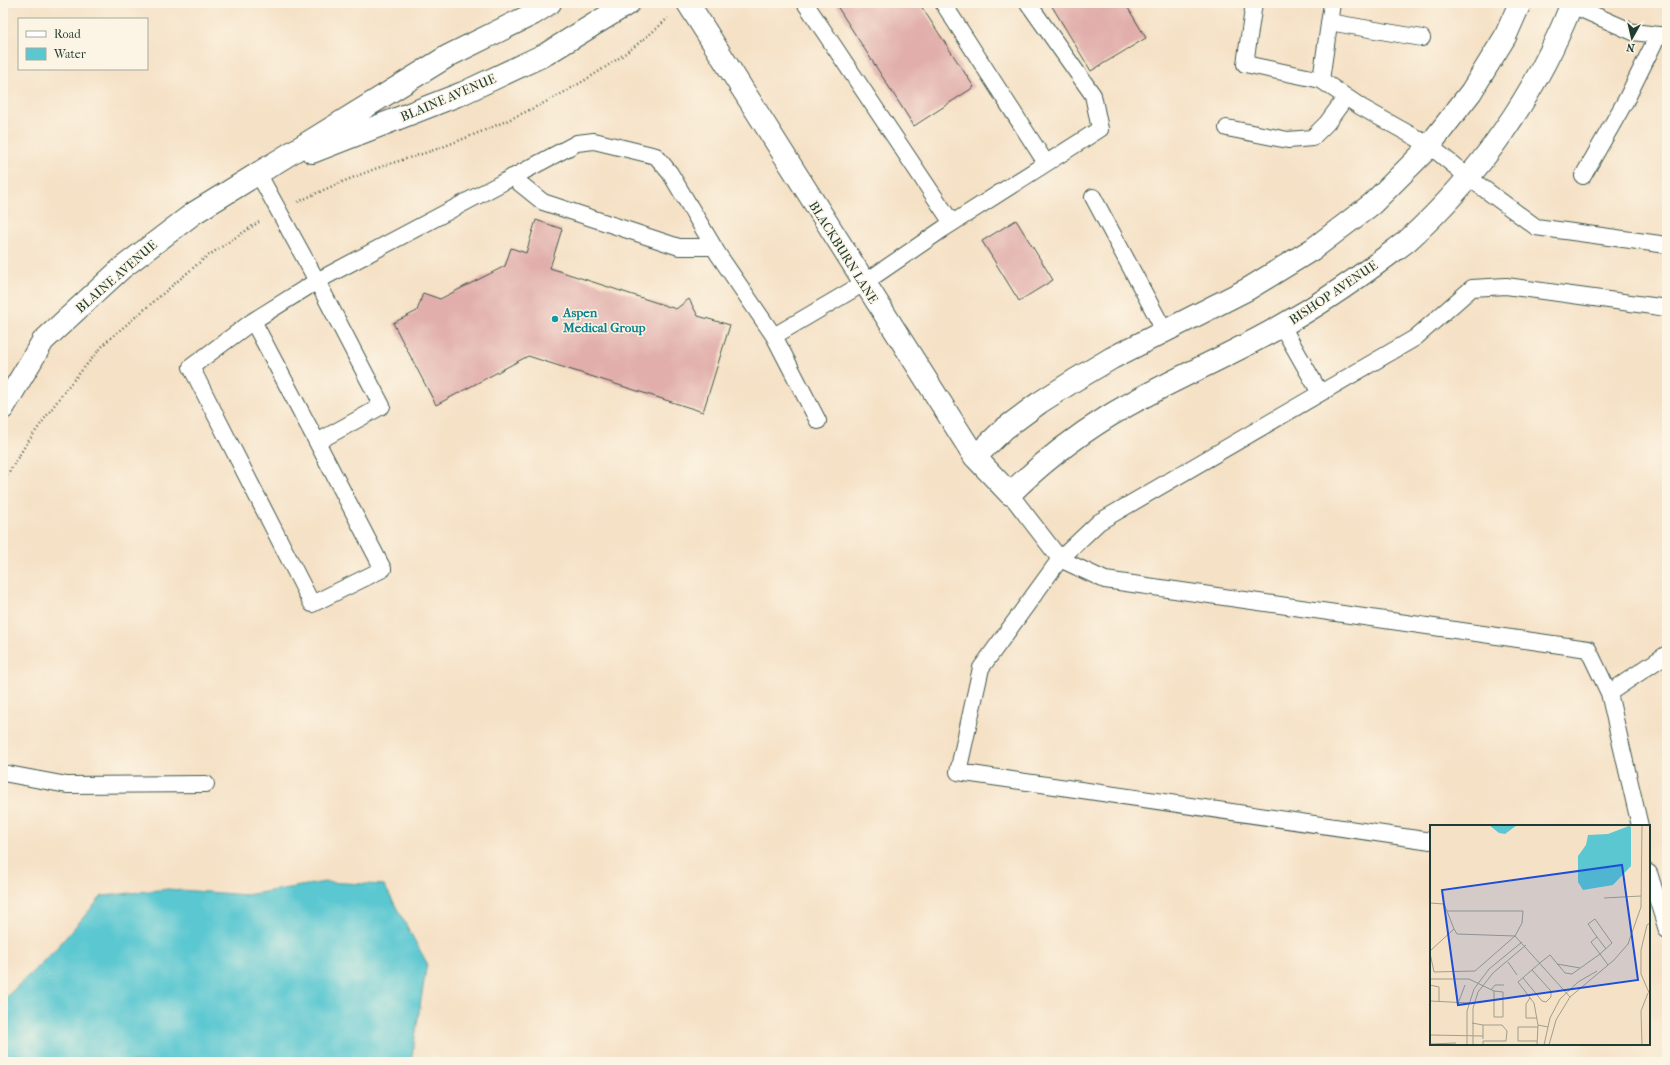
<svg xmlns="http://www.w3.org/2000/svg" width="1670" height="1065" font-family="'IM FELL French Canon',serif">
<rect width="100%" height="100%" fill="#fcf5e5"/>
<filter id="ink" filterUnits="userSpaceOnUse"><feTurbulence type="fractalNoise" baseFrequency=".025" numOctaves="2"/><feDisplacementMap in="SourceGraphic" scale="8" xChannelSelector="R" yChannelSelector="G"/><feConvolveMatrix kernelMatrix="1 2 1 2 8 2 1 2 1" color-interpolation-filters="sRGB"/></filter>
<filter id="wash" filterUnits="userSpaceOnUse"><feTurbulence type="fractalNoise" baseFrequency=".012" numOctaves="4" result="noise"/><feDisplacementMap in="SourceGraphic" scale="16" xChannelSelector="R" yChannelSelector="G"/><feGaussianBlur stdDeviation="0.9" result="paint"/><feColorMatrix in="noise" values="0 0 0 0 0 0 0 0 0 0 0 0 0 0 0 0 0 1.4 0 .05"/><feComposite in="paint" operator="in"/></filter>
<g filter="url(#wash)">
<rect width="100%" height="100%" fill="#f5e1c6"/>
<!-- water -->
<path fill="#5ac7d1" stroke="#3c8282" d="M325,882l59,3 43,78 -16,99h-408v-62l51,-49 48,-55 66,-7 78,6z"/>
<g id="blocks">
<!-- building -->
<path fill="#e1aeab" d="M835,3h84l55,84 -60,39z
M1050,3h81l-3,5 18,30 -55,33z
M536,220l26,9 -12,39 126,41 13,-10 9,17 32,9 -27,87 -175,-56 -92,49 -43,-82 24,-12 6,-18 17,6 65,-33 6,-18 15,5z
M1016,220l37,60 -34,21 -37,-60z"/>
</g>
</g>
<g filter="url(#ink)">
<use href="#blocks" fill-opacity="0" stroke="#3f564a" stroke-width="1"/>
<g fill="none" stroke-linecap="round" stroke-linejoin="round">
<!-- service casing -->
<g stroke="#3f564a" stroke-width="18">
<path id="service" d="M805,3l147,220
M943,3l103,160
M1254,3l-9,61 76,16 40,27 68,38 39,32 68,50 131,18
M1567,3l66,29 34,4
M1329,22l93,16
M1321,80l11,-77
M1227,128l61,12 24,-2 15,-15 19,-26
M258,173l59,108 260,-138 17,-2 62,15 14,17 48,81 56,82 90,-53 79,-54 157,-100 -7,-34 -65,-92
M1583,176l43,-76 32,-65
M512,177l31,25 136,45h35
M1093,197l72,135
M317,281l65,125 -65,36 66,127 -71,35 -121,-237 62,-46z
M253,321l64,121
M1282,326l38,67
M774,336l44,85
M1010,494l50,65 -79,109 -23,104 473,69
M1609,693l-21,-44 -483,-69 -45,-21 39,-37 316,-184 57,-50 34,-2 161,22
M3,773l64,12 139,-1
M1640,826l-31,-133 58,-39
M1649,873l18,57"/>
</g>
<!-- minor casing -->
<g stroke="#3f564a" stroke-width="24">
<path id="minor" d="M688,3l287,454 35,37c31,-31 62,-55 99,-78 56,-34 117,-58 174,-91 34,-19 65,-40 96,-63 9,-7 19,-14 28,-21 72,-65 130,-148 165,-238
M975,457l29,-28 35,-26 36,-23 37,-22 136,-69 65,-40 59,-45 53,-53 46,-59 34,-55 15,-34"/>
</g>
<!-- tertiary casing -->
<g stroke="#3f564a" stroke-width="24">
<path id="tertiary" d="M312,152l151,-59 83,-39 83,-51
M3,408l40,-67 79,-73 72,-55 254,-157 85,-42 17,-11"/>
</g>
<!-- path -->
<path stroke="#3f564a" stroke-width="2.5" stroke-dasharray="1 3" stroke-linecap="butt" d="M298,202c22,-11 46,-21 69,-30 27,-11 56,-17 83,-28 79,-30 156,-68 218,-126
M3,482l22,-36 41,-57 40,-47 100,-85 53,-35"/>
<!-- service -->
<use href="#service" stroke="#fff" stroke-width="16"/>
<!-- minor -->
<use href="#minor" stroke="#fff" stroke-width="22"/>
<!-- tertiary -->
<use href="#tertiary" stroke="#fff" stroke-width="22"/>
</g>
</g>
<!-- markers -->
<circle fill="#0f9aa8" stroke="#fcf5e5" stroke-width="1.5" cx="555" cy="319" r="4"/>
<g text-anchor="middle" stroke-width="3" stroke-linejoin="round" paint-order="stroke">
<!-- street labels -->
<g font-size="13" fill="#1f3d34" stroke="#fcf5e5">
<text transform="translate(448 97) rotate(-23)" y="5">BLAINE AVENUE</text>
<text transform="translate(844 252) rotate(58)" y="5">BLACKBURN LANE</text>
<text transform="translate(116 276) rotate(-41)" y="5">BLAINE AVENUE</text>
<text transform="translate(1333 292) rotate(-34)" y="5">BISHOP AVENUE</text>
</g>
<!-- culture labels -->
<g font-size="13" font-weight="bold" fill="#0d838f" stroke="#fcf5e5" text-anchor="start">
<text x="563" y="317">Aspen<tspan x="563" dy="15">Medical Group</tspan></text>
</g>
</g>
<!-- overview -->
<g transform="translate(1430 825)">
<rect width="220" height="220" fill="#f5e1c6"/>
<path d="M59,0h28l-12,9 -6,-1zM199,1l2,1v39l-18,19 -30,5 -5,-8v-26l8,-11 2,-10 20,-1z" fill="#5ac7d1"/>
<path fill="none" stroke="#9f9f8c" stroke-width="1" d="M174,73l37,-2M0,78l14,1 3,7h76l-1,12 -7,13 55,61M165,94l17,24 -12,11 -9,-12 6,-5 -9,-13zM220,98l-3,2 -6,25v24l9,21M167,112l9,12M0,126l24,-22 -7,-18M0,128l4,19 41,-1 40,-35 -58,-2 -3,-5M78,137l9,13M127,139l23,4M93,153l19,23 4,1 5,-5v-6l-19,-21M0,154h39l25,12 9,1v25h-9v-26M0,160l9,2v14M61,165l4,-5h9M100,173l-4,6v14h11M0,176l40,2M29,176l6,-16M42,198l11,2v14M53,200h19l5,6 -1,10h-23v4M108,200l-4,-22 -16,-21 23,-20 9,-7 15,18 7,1 28,-20 8,11M0,210l53,1M107,216h-19v-14h20M0,219l26,-1M37,220v-34l7,-22 15,-20 33,-27M43,220v-37l5,-16 15,-19 33,-28M107,220l1,-20 10,2M114,220l6,-27 10,-19 18,-17 19,-11M119,220l7,-25 14,-23 44,-37 14,-16 13,-37 1,-82M212,220l-1,-34 7,-18"/>
<path fill="#1d4ed8" fill-opacity="0.15" stroke="#1d4ed8" stroke-width="2" d="M192,40l16,115 -180,25 -16,-115z"/>
<rect width="220" height="220" fill="none" stroke="#1f3d34" stroke-width="2"/>
</g>
<!-- margin -->
<rect width="1670" height="1065" fill="none" stroke="#fcf5e5" stroke-width="16"/>
<!-- legend -->
<rect x="18" y="18" width="130" height="52" fill="#fcf5e5" stroke="#a4ab9e"/>
<rect x="26" y="31" width="20" height="6" fill="#ffffff" stroke="#a4ab9e"/>
<text x="54" y="38" font-size="12" fill="#1f3d34">Road</text>
<rect x="26" y="48" width="20" height="12" fill="#5ac7d1" stroke="#a4ab9e"/>
<text x="54" y="58" font-size="12" fill="#1f3d34">Water</text>
<!-- north arrow -->
<g transform="translate(1632 38) rotate(188)" stroke="#fcf5e5" stroke-width="3" paint-order="stroke">
<path d="M0-3L7 15L0 10L-7 15Z" fill="#1f3d34"/>
<text y="-6" font-size="11" font-weight="bold" text-anchor="middle" fill="#1f3d34">N</text>
</g>
</svg>
